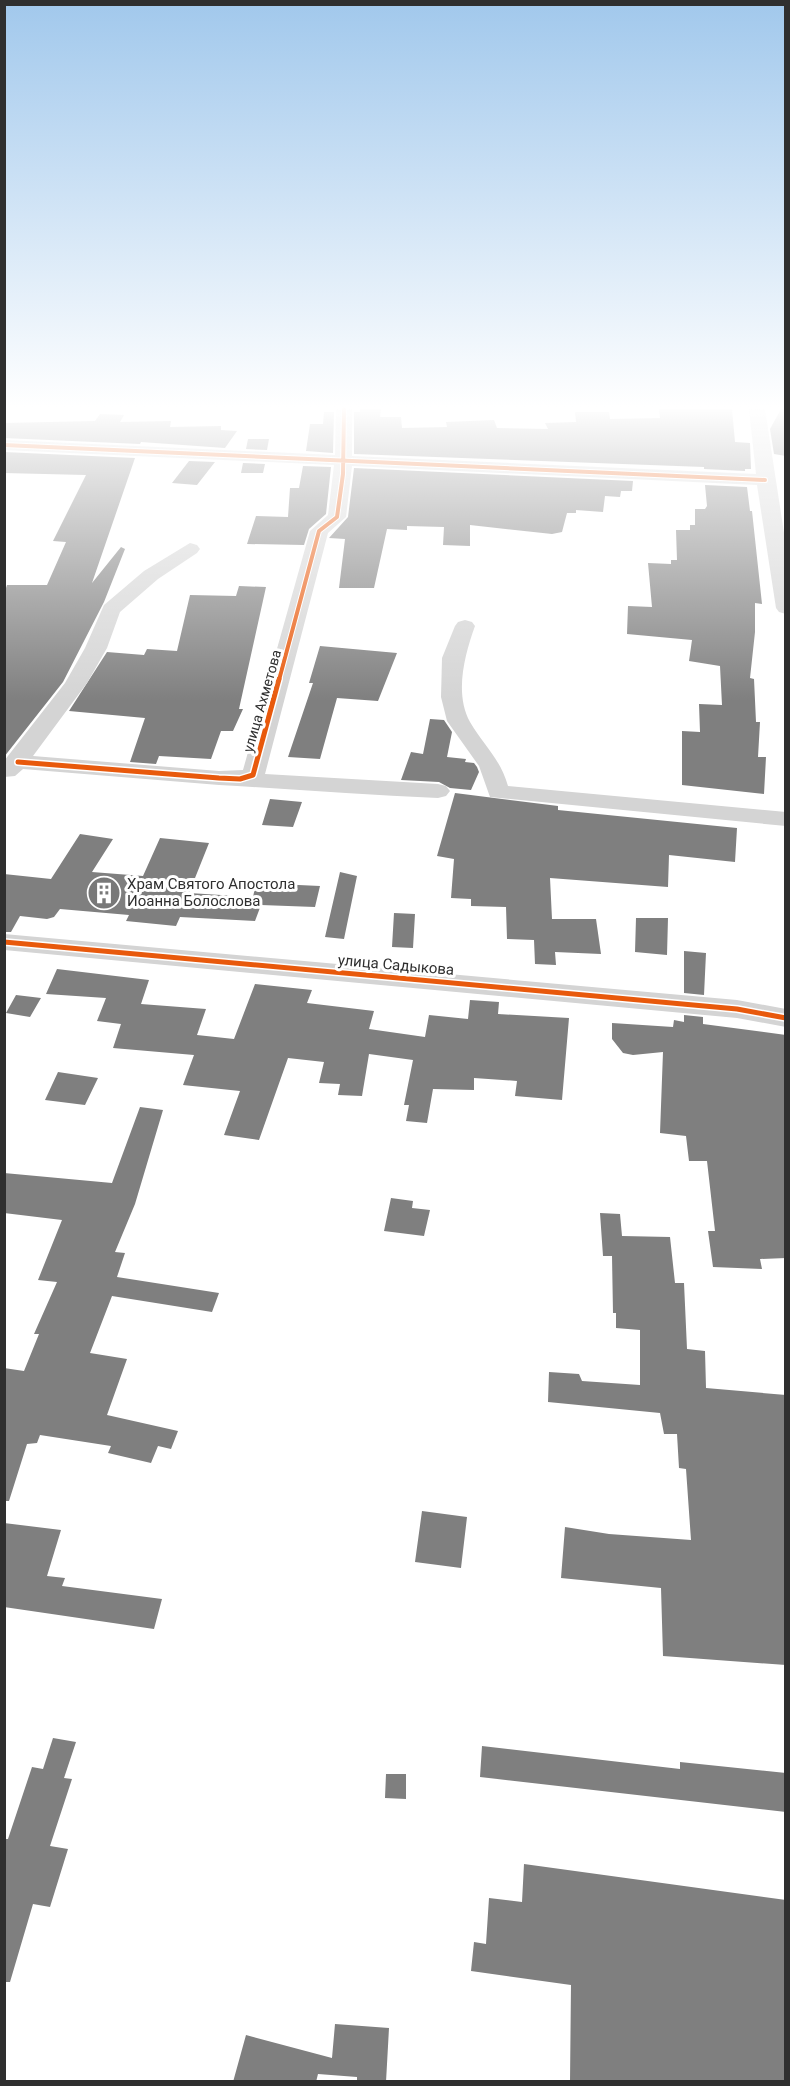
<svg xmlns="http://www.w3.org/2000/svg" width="790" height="2086" font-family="Roboto,sans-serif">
<rect width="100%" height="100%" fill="#fff"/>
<!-- building -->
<path fill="#7f7f7f" d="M360,409h21l-1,8h21l1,11 45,-1 -1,-5 48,-2 3,8 51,1 -3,-6 31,-1 -1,-10h34l1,7 50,-1 -1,-9h73l3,33 15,1 1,26h-6v2l-41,-2v-2l-350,-13v-42h6z
M781,409h5v47l-12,-2 -4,-25z
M324,412h10l-1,41 -27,-2 4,-27h13z
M100,414l24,1 -4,7 51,-1 -1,6 51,-1v4l16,1 -12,17 -84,-6 -1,2 -136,-6v-15l91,-2z
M248,439h21l-2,11 -21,-1z
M4,452l131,6 -43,125 29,-36 4,2 -21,53 -41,80 -59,75v-163l3,-9h40l19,-43 -13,-1 33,-66 -82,-2z
M189,461l26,1 -18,23 -25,-2z
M243,463l22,1 -2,9h-22z
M303,466l28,1 -5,47 -17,15 -5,16 -57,-1 9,-28 32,1 2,-29h9z
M354,468l279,13 -1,10h-11l-1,6 -15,-1 -2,16 -27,-2v3h-9l-5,19 -10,2 -82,-9v21l-27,-1 1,-18 -37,-1v4l-20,-1 -13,59h-35l6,-49 -16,-1 19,-21z
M705,485l42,2 3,24h2l10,93 -7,-1v29l-5,46 4,1 2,43h4l-2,35h8l-2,37 -82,-9v-54l18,1 -1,-28 23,1 -2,-39 -31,-5 3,-21 -65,-6 1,-28 24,1 -4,-44 23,1v-4h6l-1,-30h14v-5h5v-16h10l2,-3z
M239,586l27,1 -27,122h4l-10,22h-12l-10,28 -52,-3 -3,8 -26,-2 15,-44 -76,-7 38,-59 37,3 3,-6 30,2 13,-56 46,1z
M320,646l77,7 -19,48 -41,-3 -17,61 -32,-2 25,-74h-4z
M430,719l14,1 8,12 -5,25 19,2 -1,3 9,1 3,4 2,5 -8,18 -21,-2 -11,-6 -38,-2 10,-28 12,2z
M455,793l103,13v4l179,18 -2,34 -66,-7 -1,32 -118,-9 2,41h44l5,35 -46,-2 1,13 -21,-1 -1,-24 -27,-1 -1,-32 -35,-1v-7l-20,-1 3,-39 -17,-3z
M270,799l32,3 -9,25 -31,-2z
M80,834l33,5 -21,33 51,4 17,-38 49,5 -20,50 64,4 3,-14 64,3 -5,21 -54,-2 -6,16 -75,-4 -4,9 -50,-5 3,-6 -69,-6 -6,8 -7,2 -27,-3 -9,16h-7v-58l47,5z
M340,872l17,4 -13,63 -19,-2z
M394,913l21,1 -2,34 -21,-1z
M636,918h32l-1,37 -32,-3z
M684,951l22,2 -2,42 -20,-2z
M57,969l92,11 -8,24 65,5 -9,26 37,4 21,-55 57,6 -5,13 67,8 -5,18 56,8 4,-22 39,4 2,-19 29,2 -1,12 71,4 -7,82 -47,-4 2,-15 -43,-3v12l-41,-1 -6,34 -21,-2 3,-16h-5l9,-45 -44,-6 -7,42 -24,-1 2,-11 -21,-1 5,-21 -36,-4 -29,82 -35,-5 16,-44 -57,-6 11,-30 -81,-7 8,-24 -24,-3 9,-23 -60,-4z
M16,995l25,3 -11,19 -24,-4z
M684,1015l19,2v7l83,11v223l-26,1 2,10 -49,-2 -5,-36h7l-8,-70h-18l-3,-25 -26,-3 3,-81 -30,3 -10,-2 -11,-14v-16l61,4 1,-7 10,2z
M58,1072l40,6 -13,27 -40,-5z
M140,1107l23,3 -28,94 -20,48 10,1 -8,24 102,16 -7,19 -100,-16 -22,57 37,6 -20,56 71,16 -7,18 -13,-3 -7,17 -43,-10 3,-7 -71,-11 -3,8 -10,1 -18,57h-5v-133l20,3 15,-37h-5l23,-52 -19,-2 24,-60 -58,-7v-40l108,10z
M391,1198l22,3 -1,7 18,2 -6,26 -40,-5z
M600,1213l20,1 2,22 48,1 5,46h9l3,66 18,2 1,37 80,7v270l-123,-9 -2,-68 -100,-10 4,-51 44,7 82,6 -5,-71 -7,-1 -2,-34h-13l-4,-21 -112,-11 1,-30 30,2 3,7 58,4v-55l-24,-2v-15h-3l-1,-57h-9z
M422,1511l45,6 -6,51 -46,-6z
M4,1523l57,7 -14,46 18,2 -3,8 100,13 -8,30 -150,-22z
M53,1738l23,4 -12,36 8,1 -22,67 18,3 -18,58 -17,-3 -23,78h-6v-143h4l24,-72 11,2z
M482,1746l198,23v-7l106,11v39l-306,-35z
M386,1774h20v25l-21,-1z
M524,1864l262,36v182h-216l1,-97 -100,-14 3,-29 12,2 3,-46 33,4z
M335,2024l54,4 -3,54h-29v-5l-39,-3 -2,8h-83l13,-47 86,23z"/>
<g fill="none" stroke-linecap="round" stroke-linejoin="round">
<!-- minor -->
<path fill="#d4d4d4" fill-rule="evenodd" d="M336,409h16v47l404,18 -7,-65h16l21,137v68l-7,-2 -3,-4 -19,-123 -405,-19 -6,51 -18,16 -63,241 173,10 8,2 4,5 -4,5 -8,2c-73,-3 -147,-9 -219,-13l-196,-16 -8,7 -11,1v-16l61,-78 20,-35 19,-43 40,-34 46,-28 7,2 3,4 -3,4 -39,26 -38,33 -13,36 -20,35 -54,73 186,15 24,-1 67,-239 18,-16 6,-50 -330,-15v-10l331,15z
M465,620l7,2 3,4c-10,28 -21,67 -5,96 14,24 30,36 38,64l278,26v14l-296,-29 -11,-31 -32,-45 -6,-24 1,-39 13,-32 3,-4z
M4,934l733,66 49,9v18l-49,-9 -733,-68z"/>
<!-- cycleway-far1 casing -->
<g stroke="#fff" stroke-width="6">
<path id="cycleway-far1" d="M4,445l761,35
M279,680l40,-149 18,-14 6,-43 1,-65"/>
</g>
<!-- cycleway casing -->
<g stroke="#fff" stroke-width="8">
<path id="cycleway" d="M18,762l201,16 21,1 13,-4 26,-96
M4,942l733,67 49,9"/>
</g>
<!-- cycleway-far1 -->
<use href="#cycleway-far1" stroke="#e8590c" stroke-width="4"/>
<!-- cycleway -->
<use href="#cycleway" stroke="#e8590c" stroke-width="5"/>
</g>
<!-- sky -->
<linearGradient id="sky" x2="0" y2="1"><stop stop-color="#a1c8ec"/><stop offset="0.58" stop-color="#fff"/><stop offset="1" stop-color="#fff" stop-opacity="0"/></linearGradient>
<rect width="790" height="701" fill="url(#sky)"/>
<!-- icons -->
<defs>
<g id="building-disc" transform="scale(1.725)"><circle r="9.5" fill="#787878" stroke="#fff"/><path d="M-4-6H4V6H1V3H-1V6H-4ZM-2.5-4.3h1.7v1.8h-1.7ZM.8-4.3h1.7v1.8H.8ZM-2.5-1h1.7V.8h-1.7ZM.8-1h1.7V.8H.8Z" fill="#fff"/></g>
</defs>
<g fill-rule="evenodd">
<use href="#building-disc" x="104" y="893"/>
</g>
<g text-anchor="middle" stroke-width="6" stroke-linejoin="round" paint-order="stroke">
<!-- far-street labels -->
<g font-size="14" fill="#2f2f2f" stroke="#fff">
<text transform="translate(262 701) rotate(-74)" y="5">улица Ахметова</text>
</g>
<!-- poi labels -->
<g font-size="15" fill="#2f2f2f" stroke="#fff" text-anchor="start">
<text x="127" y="889">Храм Святого Апостола<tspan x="127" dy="17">Иоанна Болослова</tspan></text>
</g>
<!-- street labels -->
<g font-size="15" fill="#2f2f2f" stroke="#fff">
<text transform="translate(396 965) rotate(5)" y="5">улица Садыкова</text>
</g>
</g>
<!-- border -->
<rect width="790" height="2086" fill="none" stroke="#2f2f2f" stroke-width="12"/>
</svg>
